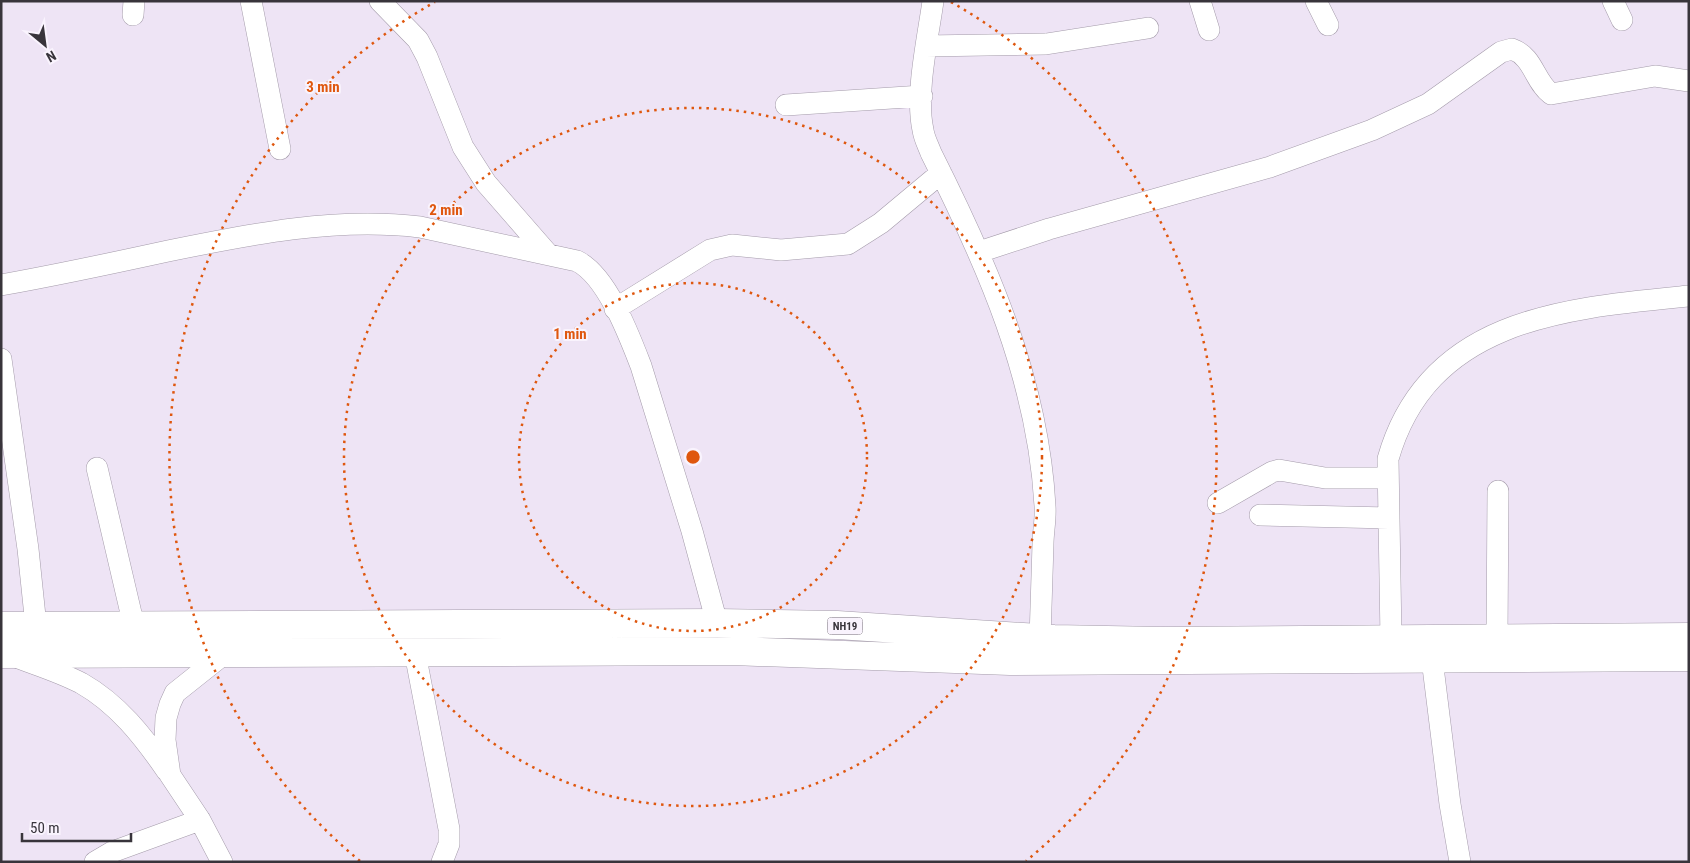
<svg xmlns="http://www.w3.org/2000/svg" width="1690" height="863" font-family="'Roboto Condensed',sans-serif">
<rect width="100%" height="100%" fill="#eee4f5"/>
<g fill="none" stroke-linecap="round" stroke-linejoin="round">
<!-- minor casing -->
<g stroke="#a49baa" stroke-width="22">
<path id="minor" d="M251,1l29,148
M380,1l38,39 9,17 36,90 23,36 61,70
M933,1c-5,37 -18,93 -10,129 1,8 5,15 8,23 56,111 107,226 114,353 1,13 -2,26 -2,38 -1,32 -2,63 -3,95
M1200,1l9,29
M1316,1l12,24
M1613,1l9,19
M133,15l1,-14
M926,46l120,-2 102,-16
M786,105l136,-9
M979,252l70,-23 221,-62 102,-37 56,-26 73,-52 11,-3c22,8 22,32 39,45l104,-18 34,5
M1,285c56,-10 112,-22 167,-34 83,-17 167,-34 252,-24l157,34c30,15 52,74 64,105l51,165 25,92
M615,309l95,-59 22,-5 49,5 67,-6 33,-21 60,-50
M1,359l27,190 8,77
M97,468l37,158
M1218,503l54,-31 7,-2 46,8h63
M1260,515l129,3
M1391,638l-3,-179c40,-141 178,-151 301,-163
M1497,638l1,-147
M415,653l34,176v15l-7,18
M16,657c21,8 44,15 65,26 37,21 62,53 86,88
M1432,659l18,145 10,58
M95,862l17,-10 88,-32
M222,862l-22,-42 -30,-45 -5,-35 1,-22 4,-14 5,-11 49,-39"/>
</g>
<!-- highway casing -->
<g stroke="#a49baa" stroke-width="29">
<path id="highway" d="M1,626l716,-3 120,2 217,14 106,2 529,-4
M1,654l732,-3 277,10 679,-4"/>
</g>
<!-- minor -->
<use href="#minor" stroke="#fff" stroke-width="21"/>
<!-- highway -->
<use href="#highway" stroke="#fff" stroke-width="28"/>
</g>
<!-- distance rings -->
<g fill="none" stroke="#df570e" stroke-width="2.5" stroke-dasharray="2.5 5">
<circle cx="693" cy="457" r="174"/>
<circle cx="693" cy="457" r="349"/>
<path d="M360 861A523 523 0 0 1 435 2M951 2A523 523 0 0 1 1026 861"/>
</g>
<g text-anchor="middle" stroke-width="4" stroke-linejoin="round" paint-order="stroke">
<!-- shield labels -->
<rect fill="#f9f3fd" stroke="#726d75" stroke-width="1" x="827.5" y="617.5" width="35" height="17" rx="4"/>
<g font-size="11" font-weight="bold" fill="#38343b">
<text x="845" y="630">NH19</text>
</g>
</g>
<circle cx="693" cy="457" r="8" fill="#df570e" stroke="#f9f3fd" stroke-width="2.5"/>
<g font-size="15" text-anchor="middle" font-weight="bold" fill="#df570e" stroke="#f9f3fd" stroke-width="4" stroke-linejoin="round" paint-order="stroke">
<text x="323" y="92">3 min</text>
<text x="446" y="215">2 min</text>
<text x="570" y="339">1 min</text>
</g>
<!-- border -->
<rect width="1690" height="863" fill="none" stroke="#38343b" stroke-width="5"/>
<!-- north arrow -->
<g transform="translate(45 45) rotate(151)" stroke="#f9f3fd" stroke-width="4" paint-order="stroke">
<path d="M0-4L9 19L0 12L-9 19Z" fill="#38343b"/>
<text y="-8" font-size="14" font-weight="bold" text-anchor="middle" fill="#38343b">N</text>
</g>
<!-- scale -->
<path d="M22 833v8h109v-8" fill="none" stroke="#38343b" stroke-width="2.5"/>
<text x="30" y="833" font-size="15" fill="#38343b" stroke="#f9f3fd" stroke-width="4" paint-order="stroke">50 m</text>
</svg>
